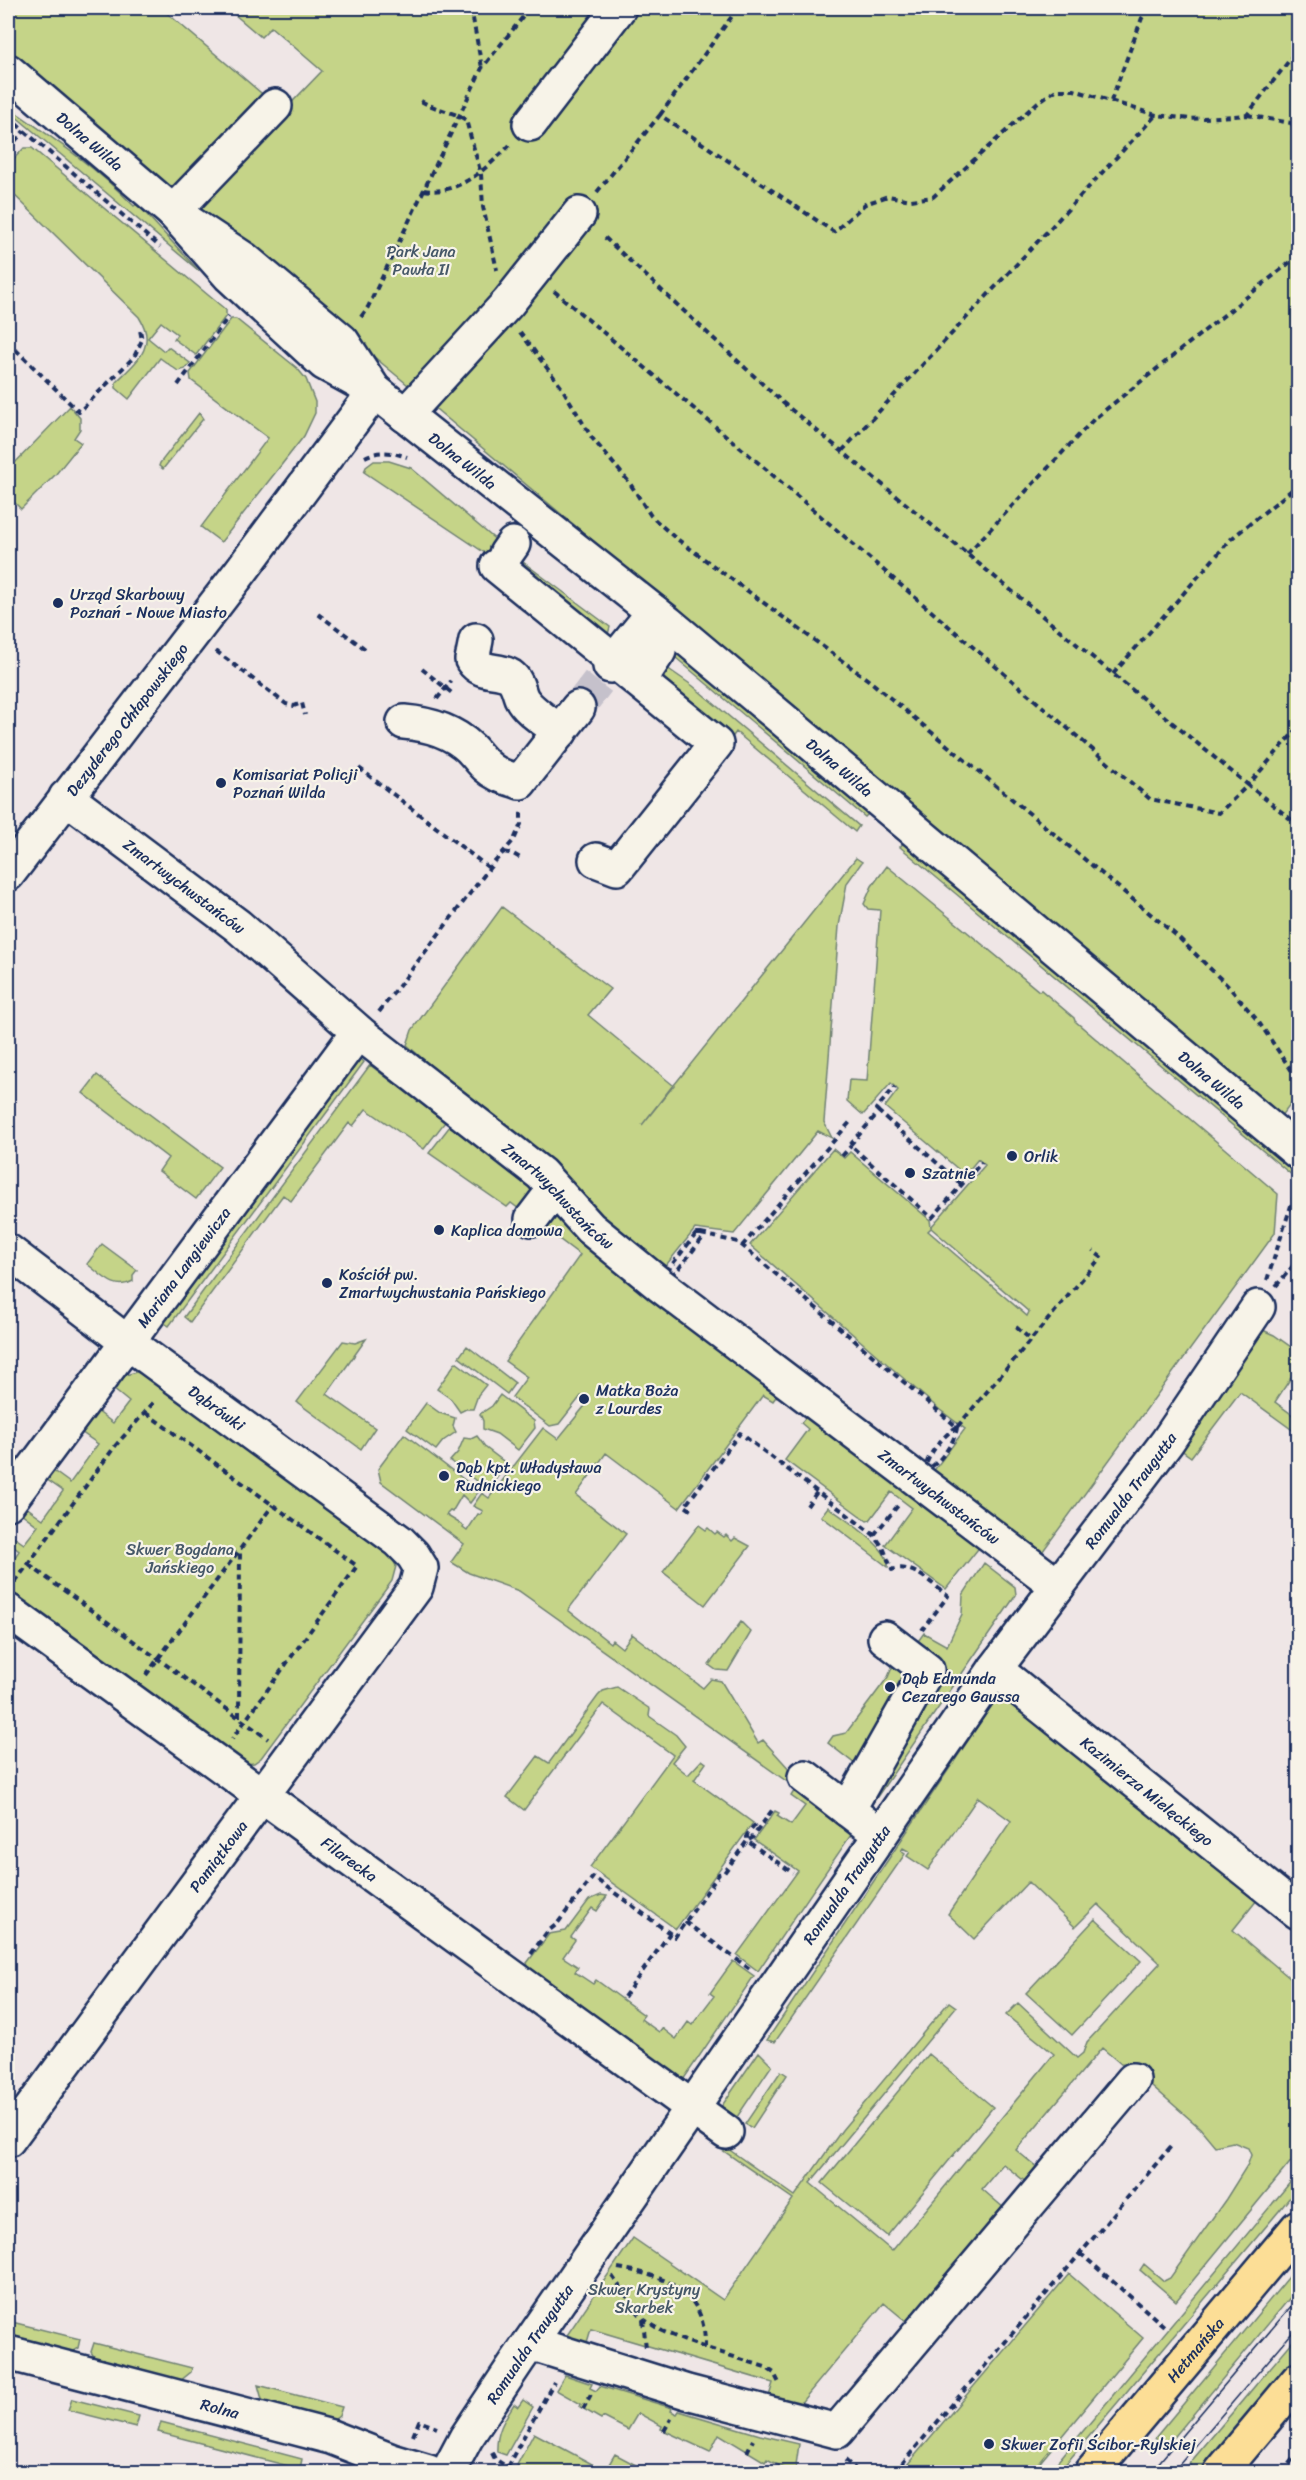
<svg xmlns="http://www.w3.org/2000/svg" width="1306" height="2480" font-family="Sriracha,sans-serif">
<rect width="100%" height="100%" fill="#efe6e6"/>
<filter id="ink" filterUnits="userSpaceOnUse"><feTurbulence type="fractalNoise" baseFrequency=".0167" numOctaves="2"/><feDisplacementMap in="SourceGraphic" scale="12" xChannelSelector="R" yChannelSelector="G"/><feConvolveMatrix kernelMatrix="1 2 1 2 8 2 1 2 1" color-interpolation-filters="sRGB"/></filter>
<g filter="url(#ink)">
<!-- green -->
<path fill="#c5d488" stroke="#708273" stroke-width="1.5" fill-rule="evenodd" d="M8,8h153l106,90 -90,96 -169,-142z
M227,8h1071v1086l-18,23 -850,-713 -15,-21 -7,2 -216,-179 130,-135 -51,-44 -10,10z
M8,107c45,31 88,60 126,99l3,-2 62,67 -191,-161z
M24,148h8l194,162v6l-30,39 -22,-16 3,-5 -16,-12 -13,16 16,13 4,-4 22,16 -5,6 -7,2 -18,-13 -31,41 -13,-11v-6c20,-20 42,-35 23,-65l-131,-128v-24z
M231,319h5l61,49 9,11 9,23v11l-11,23 -83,106 -20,-15 67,-89 -77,-58 -1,-7z
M70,406l10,12v11l-6,9 7,5 -25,31 -35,35 -13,-13v-26z
M199,413l4,6 -40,50 -4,-3 1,-3z
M374,461h15l22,7 93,79 -10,12 -130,-87 2,-5z
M511,553l99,74 -3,11 -100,-79z
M663,647l10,2 196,164 -4,4z
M657,661l36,25 166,140 -4,6 -119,-100 -8,11 -62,-58 -2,-7 -11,-10z
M904,842l394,329 -5,5 -393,-329z
M856,858l6,4 -15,21 -8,43 -15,196 8,16 -14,-7 -84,103 -39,-5 -32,40 -256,-224 5,-15 90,-123 108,82 -22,26 85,70 -31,40z
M887,866l152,125 2,-1 33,28 1,3 203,173 -3,39 -235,322 -108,-82 33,-44 -25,-19 -190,-165 83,-96 11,9 6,-6 80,68 1,7 54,-62 -7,-6 -13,16 -80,-68 13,-17 -7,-7 -28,32 -16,-14 2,-21 18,1 13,-171 -12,-1 -4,-5 8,-18zM931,1228l98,84 -2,4 -99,-85z
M361,1059l3,3 -195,264 -6,-4 192,-260z
M370,1065l75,57 -21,27 -58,-40 -13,17 -4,-3 -58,78 -8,-6 -93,127 -6,-5z
M97,1075l123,92 -24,32 -37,-28 9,-13 -85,-65z
M450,1126l102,78 229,186 -8,11 -10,-6 -84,113 -73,-55 -30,42 50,39 -58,76 42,33 2,-3 10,8 10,-14 71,54 8,-9 10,2 37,62 5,-3 38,42 54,47 -97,142 -21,-16 61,-84 -44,-31 21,-29 4,2 -2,3 14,9 14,-19 -14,-10 5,-8 -277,-197 -50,-18 -18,-11 13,-18 -83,-62 -3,-13 26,-35 75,57 -9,12 -8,-8 -10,17 -2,-1 -4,4 18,11 -1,2 4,3 11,-17 2,1 3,-4 -10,-5 9,-13 7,5 54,-70 15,11 30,-37 -2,-5 -5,-1 -22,28 -9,2 -38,-29 15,-20 -22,-16 75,-106 -69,-52 -4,4 -78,-54z
M102,1244l35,26 -4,5v6c-18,11 -31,-6 -46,-17z
M1258,1328l16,7 24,17v15l-23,35 23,17v15l-58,-42 -49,65 -14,-10z
M366,1339l-39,55 48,34 -14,21 -64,-47 46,-61 12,2z
M467,1346l48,37 -8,11 -48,-37z
M456,1362l30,23 -8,10 -5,14h-7l-6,3 -9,-13 -14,-10z
M136,1372l10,3 243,177 7,14 -4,15 -131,177 -7,5 -8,1 -238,-171v-26l11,-16 -11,-9v-9l16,11 14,-18 -17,-13 5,-6 17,12 20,-28 -17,-12 6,-9 18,13 28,-39 -17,-12 16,-21 16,12 16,-21 -16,-13 13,-14z
M500,1395l34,26 1,7 -17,22 -21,-16 -14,-5v-8l-3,-7 12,-8z
M426,1403l14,10 15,5 -2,8 3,6 -13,9 -7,9 -29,-21z
M810,1412l172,132 -36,45 -61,-44 27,-37 -21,-16 -21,28 -3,1 -82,-61 23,-31 -7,-6z
M477,1436l9,12 21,16 -19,26 -38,-29 8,-9 6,-14 7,1z
M828,1507c15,11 63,41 60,60l-67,-51z
M699,1525l7,5 2,-2 7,6 2,-2 7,5 2,-2 6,6 3,-3 15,8 -45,59 -42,-33z
M984,1563l31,24 1,8 -148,215 -7,-4 77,-141 -25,-17 11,-15 23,13 15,-32 1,-19z
M741,1622l10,10 -23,39 -12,-1 -7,-5z
M896,1658l13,18 -50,91 -31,-24 5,-7 13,-3 42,-56z
M617,1687l33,22 -1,7 27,19 9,11 -13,16 16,13 14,-15 4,3 -12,17 59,43 -77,106 -86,-62 83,-112 -70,-51 -79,106 -17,-13 31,-41 11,7 49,-67 5,-5z
M1011,1695l250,200 -28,35 65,55v168l-122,148 -36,-31 4,-6 20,17 6,-3 56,-79 22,-35 3,-9 -3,-7 -15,-6 -18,4 -15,-18 -72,-63 -7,-1 -19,-16 -86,102 23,19 -12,14 -24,-19 -21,25 23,20 -98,113 -23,-19 -90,108 -27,-8 6,-20 -182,-54 -6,20 -22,-8 70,-103 90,62 70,-101 -91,-63 2,-4 91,64 47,-66 107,-128 7,5 -146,176 82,68 162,-197 -48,-39 12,-12 59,55 6,-5 4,-11 73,-79 -62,-59 -23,23 -47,-45 -54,57 -26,-25 63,-93 -33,-24 -50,73 -21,-14 3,-4 -7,-4 -2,3 4,3 -130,188 -8,-2 225,-335 4,-4h10z
M601,1895l6,1 -10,15 -5,-3 -21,29 4,3 -12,17 15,10 -3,5 18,12 3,-4 48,35 -3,4 18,13 3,-4 14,11 12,-17 4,3 22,-29 -4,-3 23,-32 21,15 -73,107 -149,-106 -5,-14 22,-29 17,-3 23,-31z
M1095,1919l46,42 -69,74 -46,-42z
M759,2052l13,13 -35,52 -16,-10z
M929,2054l64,53 -106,129 -65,-53z
M781,2071l6,4 -35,53 -7,-4z
M1298,2173v14l-19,24 -220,261h-10z
M1298,2266v22l-132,159 -11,-9z
M1069,2274l74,64 -111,134h-131z
M8,2321l72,18 -2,9 -8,5 -62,-16z
M1298,2335v23l-99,114 -10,-8z
M94,2343l98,25 -1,4 -11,9 -84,-21 -5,-8z
M565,2375l27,9 -2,4 6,3 4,-5 72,22 -1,3 6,3 2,-3 81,24 39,9 -4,28h-4l-24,-13 -2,3 -46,-28 -9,18 -49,-23 1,-3 -24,-13 -10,17 -25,-13 -2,2 -21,-12 1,-3 -25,-14z
M258,2385l84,22 -3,9 -7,5 -69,-18z
M72,2399l67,17 -3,11 -68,-17z
M523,2400l10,7 -27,48 -9,-3c-1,-20 7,-32 17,-48l4,3z
M161,2422l141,37 -2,10 -142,-37z
M534,2433l71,38 10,-17 34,18 -127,-1 -5,-6z"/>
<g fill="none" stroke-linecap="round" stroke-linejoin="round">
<!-- minor-tunnel -->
<path stroke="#c5c1cb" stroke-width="33" stroke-dasharray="33 16" stroke-linecap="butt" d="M578,708l32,-42"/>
<!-- minor casing -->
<g stroke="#1b2f5e" stroke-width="38">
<g id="minor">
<path id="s1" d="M8,71l165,141 71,47 98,82 30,46"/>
<path d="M530,124l89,-116"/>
<path id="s2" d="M173,212l57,64 94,87 51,28 293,232 630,529"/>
<path d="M173,212l102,-106"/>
<path d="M405,415l103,-112 71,-89"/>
<path d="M506,554l7,-10"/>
<path d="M497,566l219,178 -99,124 -21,-8"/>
<path d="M476,640l-4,20c10,15 25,8 38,16 7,5 8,13 11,21 6,13 27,25 39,35"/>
<path d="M610,666l44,-54"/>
<path d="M647,669l12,-18"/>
<path d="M404,722c24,2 48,9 66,26 9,9 15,20 28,26 7,4 15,5 22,8l58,-74"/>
<path id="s3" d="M66,797l172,129 123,108 180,140 49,54 70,57 398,301"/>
<path id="s4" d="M8,874l233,-303 134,-180"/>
<path d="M532,1219l22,-29"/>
<path id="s5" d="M8,1251l119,91 272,199 14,14 8,13 -5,19 -408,553"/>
<path id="s6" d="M8,1503l350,-471"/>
<path id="s7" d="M8,1611l718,521"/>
<path id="s8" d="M995,1669l303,243"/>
<path d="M805,1777l60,46"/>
<path d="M848,1810l79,-140 -42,-32"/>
<path d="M530,2343l157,49 150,39 296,-351"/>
<path id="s9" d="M8,2353l323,84 61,24 37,11"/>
<path id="s10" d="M448,2472l18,-34 52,-78 477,-691 172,-227 91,-135"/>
</g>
</g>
<!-- major casing -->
<g stroke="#1b2f5e" stroke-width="38">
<g id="major">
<path id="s11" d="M1092,2472l206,-245"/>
<path d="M1221,2472l77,-92"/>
</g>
</g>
<!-- path -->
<path stroke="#1b2f5e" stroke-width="4" stroke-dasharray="6 4.5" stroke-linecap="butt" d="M471,8l11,60
M421,101c15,9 32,10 45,19l15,54 2,33 14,63
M1111,101l31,-83 8,-10
M660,115l78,-107
M1247,115l44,8 7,8
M8,117l152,130
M8,149l16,-18
M424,190c34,6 64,-23 86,-45
M597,192l63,-77 174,117 31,-28 23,-8 23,4 22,-3 105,-95 18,-12h18l82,25 34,4 57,-4 51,-66
M554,291l207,174 389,334 69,14 29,-28 -466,-383 -180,-167
M361,317l7,-10 114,-239 48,-60
M520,332l42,56 30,50 37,44 22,34 22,20 198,146 306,254 52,51 29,34 40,59
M8,342l71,70 55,-55 8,-17 -2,-10
M178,385l51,-69
M842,451l314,-336
M365,457c14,-7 28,-5 42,0
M967,554l127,-135 204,-163
M318,614l50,37
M216,651l70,53 8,2 8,-3 3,12
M422,669l31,25
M1113,674l118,-135 67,-54
M437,699l14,-18
M1298,728l-50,57 50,40
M359,768l130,100
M504,852l9,2 9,5
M379,1012l112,-146 23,-26 7,-16v-14
M879,1112l-3,-3 19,-22
M842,1156l9,-10
M961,1184l-82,-72 -29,33 82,73 50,-56
M696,1234h5l1,5 -26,33 -8,3 2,-8z
M701,1234l37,8 219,185 144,-170 -8,-6
M742,1246l109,-125
M1267,1280l31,-96
M1276,1286l22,-26
M1016,1327l14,12
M146,1413l211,153 -125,173
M957,1427c-1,14 -19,39 -32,43 1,-14 20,-37 32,-43z
M807,1506l10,-14
M691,1510l-6,-4 55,-73 134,102 9,12 9,23c20,-8 41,15 56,26l-26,34
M874,1535l26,-32
M29,1565l239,174
M15,1582l101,-137 39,-44
M146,1675l127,-170
M239,1717l1,-167
M755,1825l-8,10v6l5,-3 21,-29
M685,1922l65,47
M531,1954l16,-22 10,-8 36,-47 82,60 44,-63 5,-1 23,-32 46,32
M624,1997l46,-64
M1080,2253l84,73
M618,2268c49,8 88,23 87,79
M612,2276l31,43 19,12 23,10 80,26 9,6 6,12
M643,2320l3,28
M583,2409l8,-15
M664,2431l7,-12
M413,2436l6,-15 18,7
M747,2452l6,-12
M492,2453l3,6 12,8 -3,5
M845,2460l14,12
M516,2472l-9,-5 47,-85
M895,2472l278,-328
M1282,2472l16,-19"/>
<!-- minor -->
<use href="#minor" stroke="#f7f3e8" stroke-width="33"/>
<!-- major -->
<use href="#major" stroke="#fcde96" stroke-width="33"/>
<!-- tram -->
<path stroke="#1b2f5e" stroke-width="1.5" d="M1151,2472l147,-174
M1173,2472l125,-146"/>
</g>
</g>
<!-- markers -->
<g fill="#1b2f5e" stroke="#f7f3e8" stroke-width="2">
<circle cx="58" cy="603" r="6"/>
<circle cx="221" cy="783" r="6"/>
<circle cx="1012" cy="1156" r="6"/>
<circle cx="910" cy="1173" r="6"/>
<circle cx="439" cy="1230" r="6"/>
<circle cx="327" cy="1283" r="6"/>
<circle cx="584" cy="1399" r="6"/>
<circle cx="444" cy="1476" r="6"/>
<circle cx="890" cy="1687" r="6"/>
<circle cx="989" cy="2444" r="6"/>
</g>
<g text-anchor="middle" stroke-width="4.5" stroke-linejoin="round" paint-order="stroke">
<!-- street labels -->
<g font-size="16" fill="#1b2f5e" stroke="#f7f3e8">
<text dy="6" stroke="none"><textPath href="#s1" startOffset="108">Dolna Wilda</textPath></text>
<text dy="6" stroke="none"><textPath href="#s2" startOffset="384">Dolna Wilda</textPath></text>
<text dy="6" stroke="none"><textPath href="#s4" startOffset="195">Dezyderego Chłapowskiego</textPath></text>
<text dy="6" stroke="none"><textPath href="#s2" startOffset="870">Dolna Wilda</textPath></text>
<text dy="6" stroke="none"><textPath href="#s3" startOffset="148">Zmartwychwstańców</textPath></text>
<text dy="6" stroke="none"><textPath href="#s2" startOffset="1356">Dolna Wilda</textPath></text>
<text dy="6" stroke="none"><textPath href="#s3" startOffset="634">Zmartwychwstańców</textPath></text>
<text dy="6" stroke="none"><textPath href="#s6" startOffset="294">Mariana Langiewicza</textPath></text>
<text dy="6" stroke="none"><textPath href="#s5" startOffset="261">Dąbrówki</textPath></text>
<text dy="6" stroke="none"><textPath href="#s10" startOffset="1196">Romualda Traugutta</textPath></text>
<text dy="6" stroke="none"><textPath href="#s3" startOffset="1120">Zmartwychwstańców</textPath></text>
<text dy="6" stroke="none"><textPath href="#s8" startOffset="195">Kazimierza Mielęckiego</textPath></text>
<text transform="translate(218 1856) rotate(-53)" y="6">Pamiątkowa</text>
<text dy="6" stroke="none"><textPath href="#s7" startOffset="422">Filarecka</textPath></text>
<text dy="6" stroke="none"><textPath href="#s10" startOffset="710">Romualda Traugutta</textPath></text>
<text dy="6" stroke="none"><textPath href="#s10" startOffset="152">Romualda Traugutta</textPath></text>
<text dy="6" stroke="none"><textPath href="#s11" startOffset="160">Hetmańska</textPath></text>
<text dy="6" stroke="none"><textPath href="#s9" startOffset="219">Rolna</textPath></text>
</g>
<!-- park labels -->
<g font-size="16" fill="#465868" stroke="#f7f3e8">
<text x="421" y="257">Park Jana<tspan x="421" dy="18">Pawła II</tspan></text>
<text x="180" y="1555">Skwer Bogdana<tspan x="180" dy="18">Jańskiego</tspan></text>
<text x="644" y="2295">Skwer Krystyny<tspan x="644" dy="18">Skarbek</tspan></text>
</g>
<!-- poi labels -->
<g font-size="16" fill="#1b2f5e" stroke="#f7f3e8" text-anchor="start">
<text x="70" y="600">Urząd Skarbowy<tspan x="70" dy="18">Poznań - Nowe Miasto</tspan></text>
<text x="233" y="780">Komisariat Policji<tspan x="233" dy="18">Poznań Wilda</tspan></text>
<text x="1024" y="1162">Orlik</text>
<text x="922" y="1179">Szatnie</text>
<text x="451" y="1236">Kaplica domowa</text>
<text x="339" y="1280">Kościół pw.<tspan x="339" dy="18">Zmartwychwstania Pańskiego</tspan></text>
<text x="596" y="1396">Matka Boża<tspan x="596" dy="18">z Lourdes</tspan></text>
<text x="456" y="1473">Dąb kpt. Władysława<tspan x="456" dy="18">Rudnickiego</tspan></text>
<text x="902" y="1684">Dąb Edmunda<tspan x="902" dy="18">Cezarego Gaussa</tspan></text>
<text x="1001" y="2450">Skwer Zofii Ścibor-Rylskiej</text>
</g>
</g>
<!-- margin -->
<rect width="1306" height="2480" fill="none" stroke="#f7f3e8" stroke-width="30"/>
<rect x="15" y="15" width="1276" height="2450" fill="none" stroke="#1b2f5e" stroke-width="2" filter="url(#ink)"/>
</svg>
